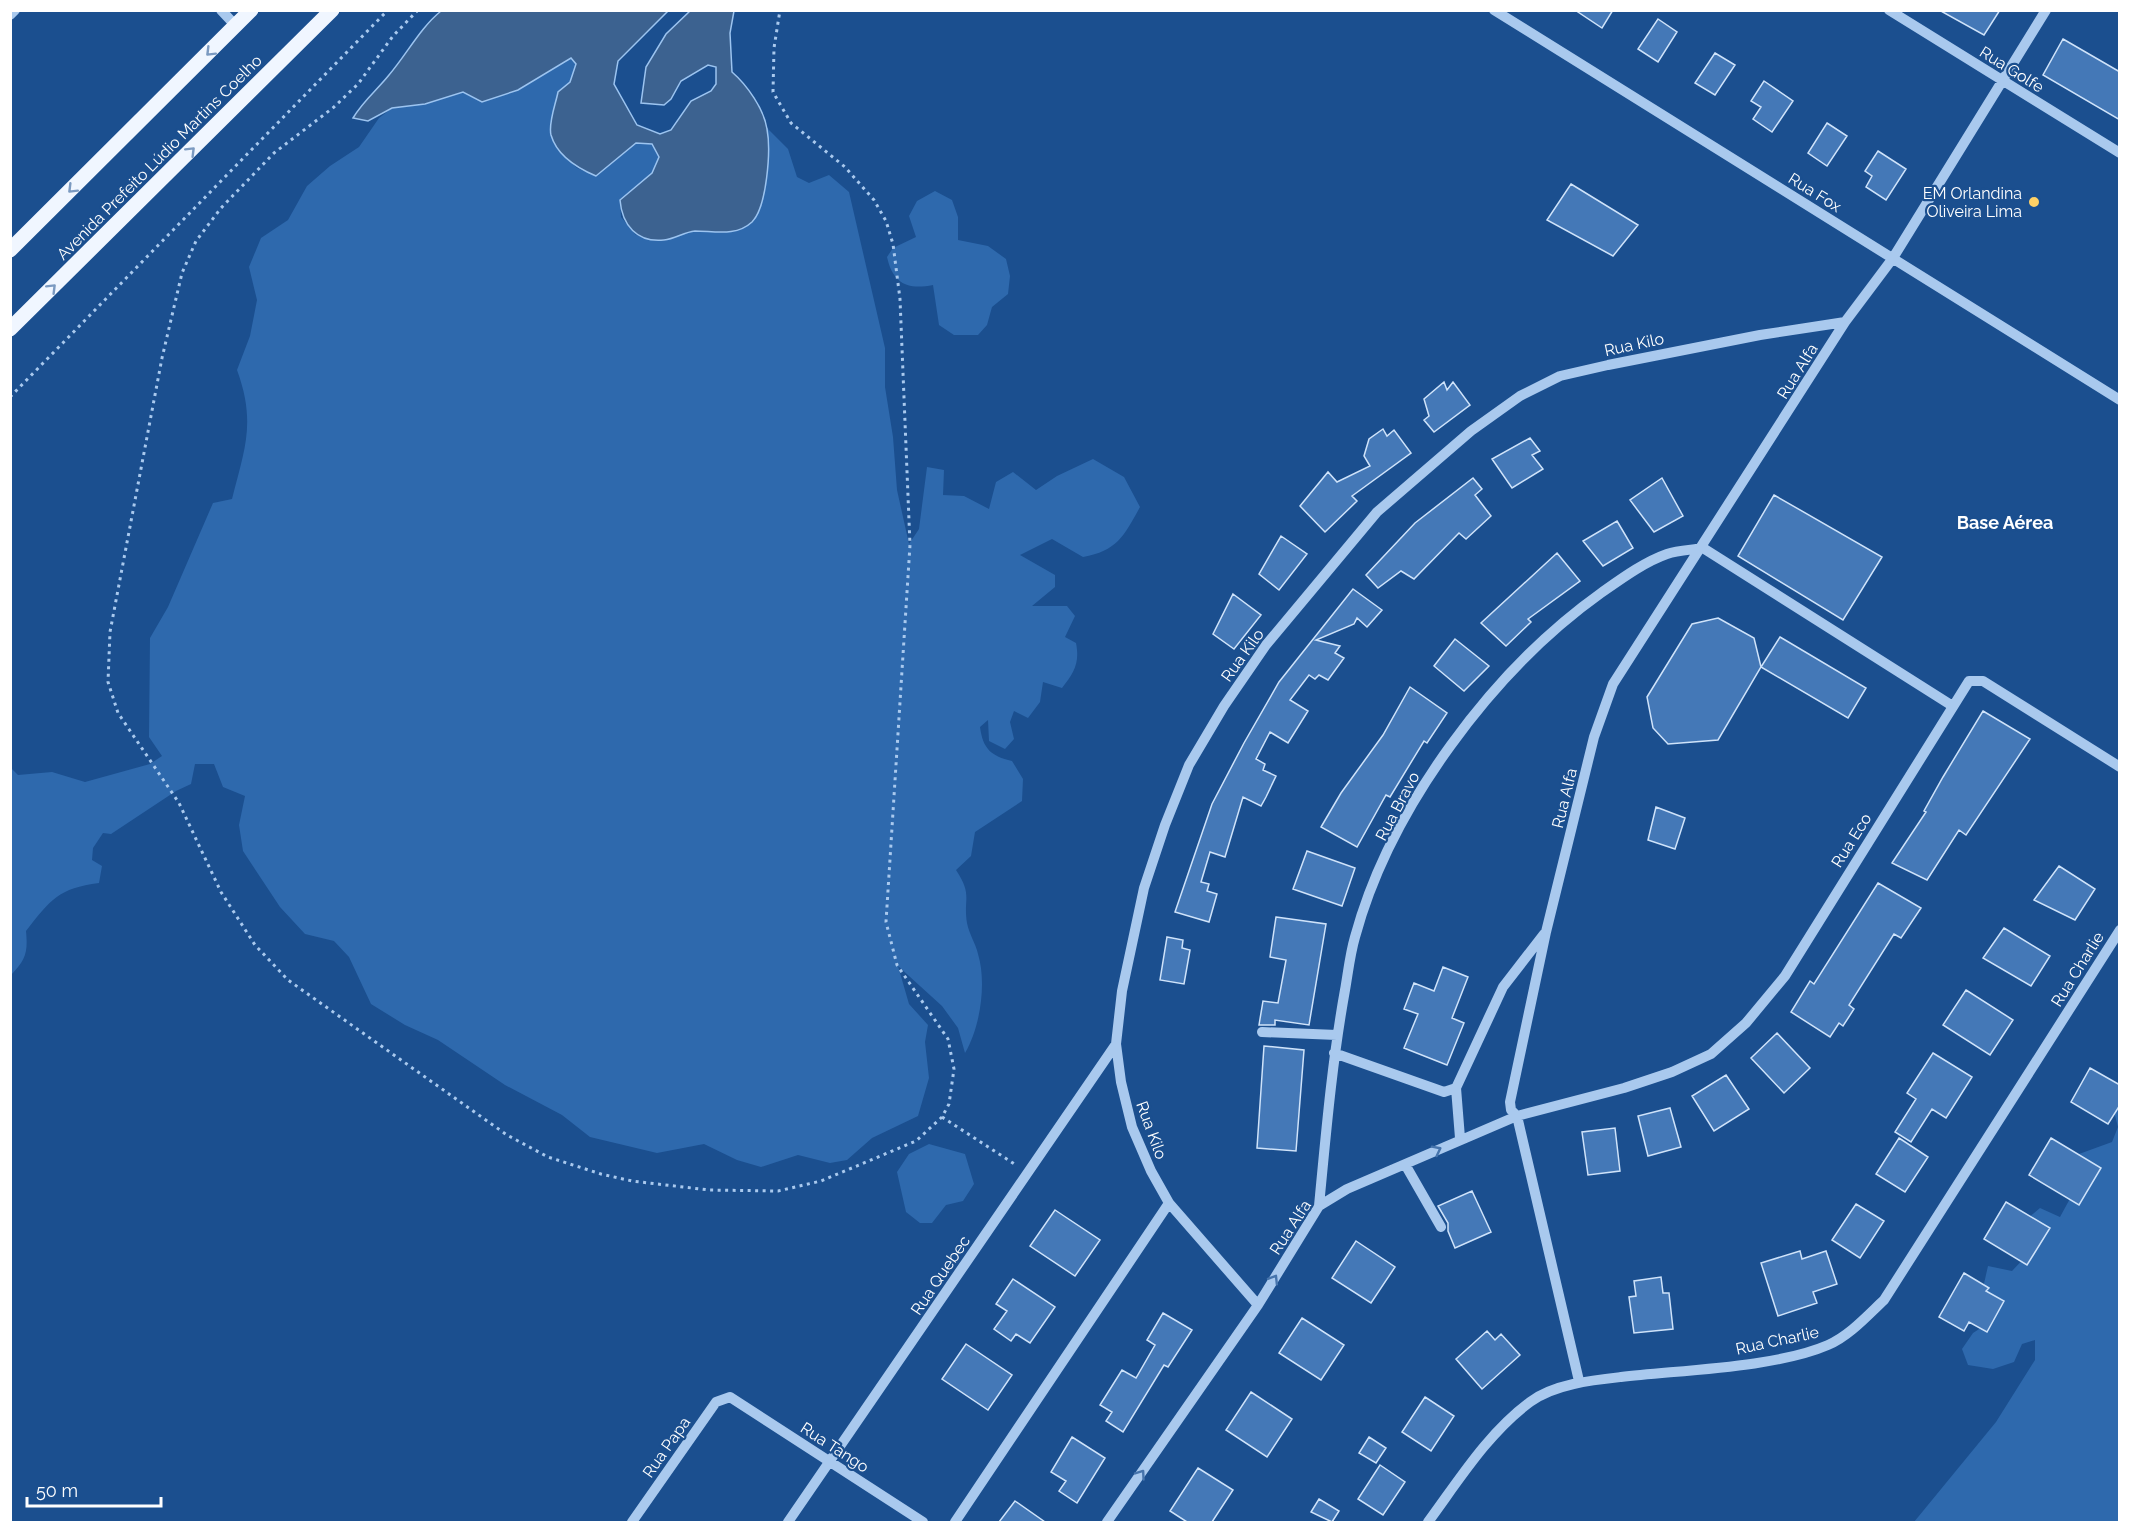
<svg xmlns="http://www.w3.org/2000/svg" width="2130" height="1533" font-family="Raleway,sans-serif">
<rect width="100%" height="100%" fill="#1b4f8f"/>
<!-- green -->
<path fill="#2e69ad" d="M571,58l5,6 -6,18 -12,10 2,59 17,17 19,8 40,-33 16,1 7,13 -7,16 -32,27 1,17 15,18 27,6 29,-10 40,1 36,-73 -1,-31 21,21 9,28 12,6 20,-8 20,17 36,156v39l8,50 4,53 12,54 10,-15 8,-62 17,3 -1,25 21,1 25,13 7,-27 17,-10 23,18 21,-14 36,-17 31,18 16,30c-16,29 -23,44 -57,50l-31,-18 -32,16 35,20v12l-23,19h35l8,10 -10,21 11,6c4,20 -2,30 -14,45l-19,-6 -3,20 -12,16 -14,-7 -4,11 4,17 -9,10 -16,-8 -1,-21 -8,7c3,22 11,29 32,34l11,18 -1,22 -47,31 -4,24 -15,14c17,26 7,28 11,53 2,11 9,21 11,31 9,29 2,74 -13,99l-7,-25 -16,-22 -44,-40 11,38 19,21 -3,17 4,36 -11,38 -46,22 -25,22 -17,3 -32,-8 -37,12 -24,-7 -33,-16 -47,9 -67,-16 -28,-22 -57,-30 -67,-45 -33,-15 -34,-21 -22,-47 -15,-16 -29,-7 -25,-27 -37,-56 -4,-26 6,-29 -22,-9 -9,-23h-19l-4,20 -15,7 -65,43 -8,-1 -10,15 -1,12 10,6 -3,17c-40,5 -49,17 -73,48 2,21 0,29 -15,44v-207l7,7 34,-3 33,10 65,-18 12,-8 -13,-19 1,-99 18,-31 45,-104 19,-4c13,-51 24,-77 5,-129l13,-34 7,-36 -8,-33 12,-29 27,-18 19,-34 23,-20 29,-19 20,-29 13,-10 33,-4 38,-12 19,10 36,-12z
M935,191l17,9 6,17v23l30,6 18,13 4,17 -2,18 -16,13 -5,18 -9,10h-24l-15,-10 -6,-40c-25,5 -40,-1 -46,-28l6,-9 23,-11 -7,-21 8,-15z
M2119,1090v432h-205l82,-100 39,-62v-20l-13,4 -8,18 -21,7 -25,-4 -6,-16 11,-16 17,-11 -7,-34 5,-22 24,5 17,-18 -7,-30 18,-15 20,9 12,-22 -4,-37 44,-16 6,-15 -7,-27z
M929,1144l36,10 9,30 -11,17 -17,4 -14,18h-12l-14,-11 -9,-40 12,-18z"/>
<!-- water -->
<path fill="#3c6290" stroke="#9cc4f0" stroke-width="1.5" d="M441,11h227l-50,50 -4,23 23,41 23,9 11,-4 20,-29 20,-10 5,-7v-17l-8,-2 -27,16 -10,18 -7,6 -23,-2 5,-36 20,-33 24,-23h44l-4,22 2,39c15,13 32,37 35,57 4,21 0,78 -15,93 -16,15 -38,9 -57,9 -11,1 -20,8 -31,9 -27,3 -42,-15 -44,-40l32,-27 7,-16 -7,-13 -16,-1 -40,33c-19,-8 -39,-20 -45,-41 -3,-12 5,-32 7,-43l12,-10 6,-18 -5,-6 -53,32 -36,12 -19,-10 -38,12 -33,4 -24,13 -15,-3c10,-17 24,-28 36,-43 18,-21 31,-47 52,-64z"/>
<!-- building -->
<path fill="#4478b7" stroke="#cfe3fa" stroke-width="1.5" d="M1575,10h38l-11,18z
M1939,10h61l-16,25z
M1658,19l19,13 -19,30 -20,-13z
M2063,39l57,33v48l-77,-45z
M1715,53l20,12 -20,30 -20,-12z
M1764,81l29,20 -21,31 -19,-13 8,-12 -10,-6z
M1827,123l20,13 -20,30 -19,-13z
M1878,151l28,18 -20,31 -20,-13 6,-11 -7,-5z
M1571,184l67,41 -25,31 -66,-36z
M1444,382l3,8 6,-8 17,23 -36,27 -10,-12 5,-4 -5,-17z
M1383,429l4,7 7,-6 17,23 -59,43 5,5 -32,31 -25,-26 28,-34 9,10 33,-16 -6,-10 5,-17z
M1530,438l10,13 -8,4 11,14 -31,19 -20,-29z
M1473,478l9,11 -7,6 16,21 -25,23 -7,-6 -45,46 -13,-8 -23,17 -12,-13 49,-52z
M1662,478l21,38 -29,16 -24,-32z
M1774,495l108,62 -39,63 -105,-64z
M1617,521l16,27 -30,18 -20,-25z
M1281,536l26,18 -28,36 -20,-16z
M1557,553l23,28 -52,38 3,3 -25,24 -25,-23z
M1353,589l29,21 -15,17 -10,-9 -3,6 -38,16 24,6 -5,7 9,5 -16,22 -9,-5 -4,4 -6,-4 -19,25 18,11 -20,32 -18,-11 -14,27 9,5 -2,6 13,6 -10,21 -5,9 -18,-9 -18,60 -15,-5 -9,30 8,2 -2,7 10,3 -8,28 -34,-10 37,-108 32,-61 35,-61z
M1233,594l28,21 -27,34 -21,-15z
M1718,618l36,20 7,29 -43,73 -50,4 -15,-16 -6,-31 45,-73z
M1780,637l86,51 -18,30 -87,-51z
M1455,639l34,27 -25,25 -30,-25z
M1410,687l37,26 -20,30 -3,-2 -34,56 -4,-2 -29,52 -36,-20 20,-34 42,-58z
M1983,711l47,28 -64,96 -7,-5 -32,50 -35,-17 34,-51 -2,-1 19,-34z
M1656,807l29,11 -10,31 -27,-9z
M1307,851l48,17 -13,38 -49,-17z
M2059,866l36,23 -20,31 -41,-20z
M1878,883l43,25 -20,30 -7,-4 -45,71 5,4 -11,17 -4,-3 -9,14 -39,-25 19,-31 4,3z
M1276,917l50,7 -17,101 -34,-5v5h-16l4,-24 15,2 8,-43 -16,-3z
M2004,928l46,28 -19,30 -48,-28z
M1167,937l16,3 -1,8 8,2 -6,34 -24,-4z
M1443,967l25,10 -16,41 12,5 -17,42 -43,-17 14,-34 -14,-5 10,-26 20,8z
M1966,990l47,30 -23,35 -47,-30z
M1777,1033l33,35 -26,25 -33,-35z
M1264,1046l40,4 -8,101 -39,-3z
M1933,1053l39,24 -26,41 -14,-9 -21,33 -16,-10 21,-33 -9,-6z
M2090,1068l30,17v20l-12,19 -37,-22z
M1726,1075l23,34 -35,22 -22,-35z
M1670,1108l11,39 -33,9 -10,-40z
M1615,1128l5,43 -32,4 -6,-43z
M1899,1138l29,19 -23,35 -29,-18z
M2051,1138l50,30 -22,37 -50,-30z
M1472,1191l19,41 -36,16 -7,-17v-8l-10,-17z
M2006,1202l44,26 -23,37 -43,-26z
M1856,1204l28,17 -24,37 -28,-18z
M1055,1210l45,30 -25,36 -45,-30z
M1356,1241l39,26 -24,36 -39,-25z
M1800,1251l2,8 24,-8 11,33 -24,8 4,11 -39,13 -17,-53z
M1964,1273l25,15 -3,3 18,10 -17,31 -18,-10 -5,9 -25,-14z
M1661,1277l2,16h6l4,36 -39,4 -5,-36 7,-1 -2,-15z
M1013,1279l42,28 -25,36 -14,-9 -5,7 -17,-12 13,-18 -11,-7z
M1163,1313l29,17 -24,37 -4,-2 -41,67 -17,-11 6,-9 -12,-7 22,-35 14,8 19,-33 -8,-5z
M1302,1318l42,27 -23,35 -42,-27z
M1487,1331l8,9 6,-6 19,21 -38,34 -26,-30z
M966,1344l46,31 -24,35 -46,-31z
M1251,1392l41,27 -25,38 -41,-27z
M1425,1397l29,19 -23,35 -29,-19z
M1072,1437l33,21 -28,45 -18,-12 7,-10 -15,-9z
M1369,1437l17,11 -10,15 -17,-10z
M1380,1465l25,17 -22,33 -25,-16z
M1198,1468l35,22 -21,32h-25l-17,-11z
M1319,1499l20,12 -7,11 -21,-10z
M1015,1501l30,21h-46z"/>
<g fill="none" stroke-linecap="round" stroke-linejoin="round">
<!-- path -->
<path stroke="#a9c9ee" stroke-width="3" stroke-dasharray="3 4.5" stroke-linecap="butt" d="M418,10l-25,26 -35,48 -24,23 -60,46 -53,55 -25,33 -14,32 -20,85 -52,274 -2,50 10,31 61,90 42,89 34,53 33,35 219,155 41,22 53,17 31,7 77,9 69,1 43,-10 95,-40 26,-24 7,-13 5,-35 -6,-30 -51,-74 -11,-43 24,-377 -10,-246 -7,-55 -7,-23 -12,-21 -29,-33 -54,-44 -18,-31 1,-44 6,-38
M10,397l378,-387
M942,1117l74,48"/>
<!-- minor -->
<path stroke="#a9c9ee" stroke-width="10" d="M221,10l15,16
M1494,10l626,390
M1889,10l231,143
M10,15l5,-5
M1262,1032l75,3
M1334,1053l110,39 12,-4 47,-101 41,-53
M1456,1088l4,50
M1406,1166l35,61
M1319,1206c7,-73 13,-144 26,-216 3,-17 5,-36 10,-53 35,-129 138,-267 246,-344 20,-14 43,-31 66,-39 11,-4 25,-4 36,-6l248,157
M1258,1305l-89,-102 -18,-32 -19,-44 -11,-45 -5,-38 6,-53 22,-103 21,-63 24,-60 35,-59 42,-61 111,-133 94,-81 49,-35 40,-20 48,-11 152,-30 85,-13
M1579,1381l-62,-265 -6,-6 -1,-8 36,-170 48,-195 19,-53 232,-362 48,-64 153,-248
M632,1522l84,-120 14,-5 193,125
M788,1522l328,-478
M955,1522l214,-319
M1107,1522l151,-217 61,-99 28,-17 170,-73 107,-28 48,-16 39,-18 35,-31 39,-47 184,-295h14l137,86
M1428,1522c31,-42 60,-89 102,-120 24,-18 63,-22 91,-25 59,-7 154,-9 207,-32 21,-9 39,-29 56,-45l236,-370"/>
<!-- major -->
<path stroke="#f0f6ff" stroke-width="15" d="M10,250l241,-240
M10,329l322,-319"/>
</g>
<!-- one-way arrows -->
<defs><path id="oneway-chevron" d="M-2-3.5L2.5 0L-2 3.5" fill="none" stroke-width="1.6" stroke-linecap="round" stroke-linejoin="round" transform="scale(1.5)"/></defs>
<g stroke="#7b9ac1">
<use href="#oneway-chevron" transform="translate(210 52) rotate(135)"/>
<use href="#oneway-chevron" transform="translate(191 151) rotate(-45)"/>
<use href="#oneway-chevron" transform="translate(72 189) rotate(135)"/>
<use href="#oneway-chevron" transform="translate(52 288) rotate(-45)"/>
</g>
<g stroke="#4674ac">
<use href="#oneway-chevron" transform="translate(1437 1150) rotate(-27)"/>
<use href="#oneway-chevron" transform="translate(1274 1279) rotate(-58)"/>
<use href="#oneway-chevron" transform="translate(1141 1474) rotate(-55)"/>
</g>
<!-- markers -->
<circle fill="#ffd166" stroke="#1b4f8f" stroke-width="2" cx="2034" cy="202" r="6"/>
<g text-anchor="middle" stroke-width="4.5" stroke-linejoin="round" paint-order="stroke">
<!-- street labels -->
<g font-size="16" fill="#fff" stroke="#1b4f8f">
<text transform="translate(2012 69) rotate(32)" y="6">Rua Golfe</text>
<text transform="translate(159 157) rotate(-45)" y="6">Avenida Prefeito Lúdio Martins Coelho</text>
<text transform="translate(1815 192) rotate(32)" y="6">Rua Fox</text>
<text transform="translate(1634 344) rotate(-12)" y="6">Rua Kilo</text>
<text transform="translate(1797 371) rotate(-58)" y="6">Rua Alfa</text>
<text transform="translate(1242 655) rotate(-54)" y="6">Rua Kilo</text>
<text transform="translate(1564 798) rotate(-76)" y="6">Rua Alfa</text>
<text transform="translate(1397 806) rotate(-62)" y="6">Rua Bravo</text>
<text transform="translate(1851 840) rotate(-58)" y="6">Rua Eco</text>
<text transform="translate(2077 969) rotate(-58)" y="6">Rua Charlie</text>
<text transform="translate(1152 1130) rotate(70)" y="6">Rua Kilo</text>
<text transform="translate(1290 1227) rotate(-57)" y="6">Rua Alfa</text>
<text transform="translate(940 1275) rotate(-56)" y="6">Rua Quebec</text>
<text transform="translate(1777 1340) rotate(-12)" y="6">Rua Charlie</text>
<text transform="translate(666 1447) rotate(-55)" y="6">Rua Papa</text>
<text transform="translate(835 1447) rotate(33)" y="6">Rua Tango</text>
</g>
<!-- poi labels -->
<g font-size="16" fill="#fff" stroke="#1b4f8f" text-anchor="end">
<text x="2022" y="199">EM Orlandina<tspan x="2022" dy="18">Oliveira Lima</tspan></text>
</g>
<!-- neighbourhood labels -->
<g font-size="18" font-weight="bold" fill="#fff" stroke="#1b4f8f">
<text x="2005" y="529">Base Aérea</text>
</g>
</g>
<!-- border -->
<rect width="2130" height="1533" fill="none" stroke="#ffffff" stroke-width="24"/>
<!-- scale -->
<path d="M27 1497v9h134v-9" fill="none" stroke="#ffffff" stroke-width="3"/>
<text x="36" y="1497" font-size="18" fill="#ffffff" stroke="#1b4f8f" stroke-width="4.5" paint-order="stroke">50 m</text>
</svg>
